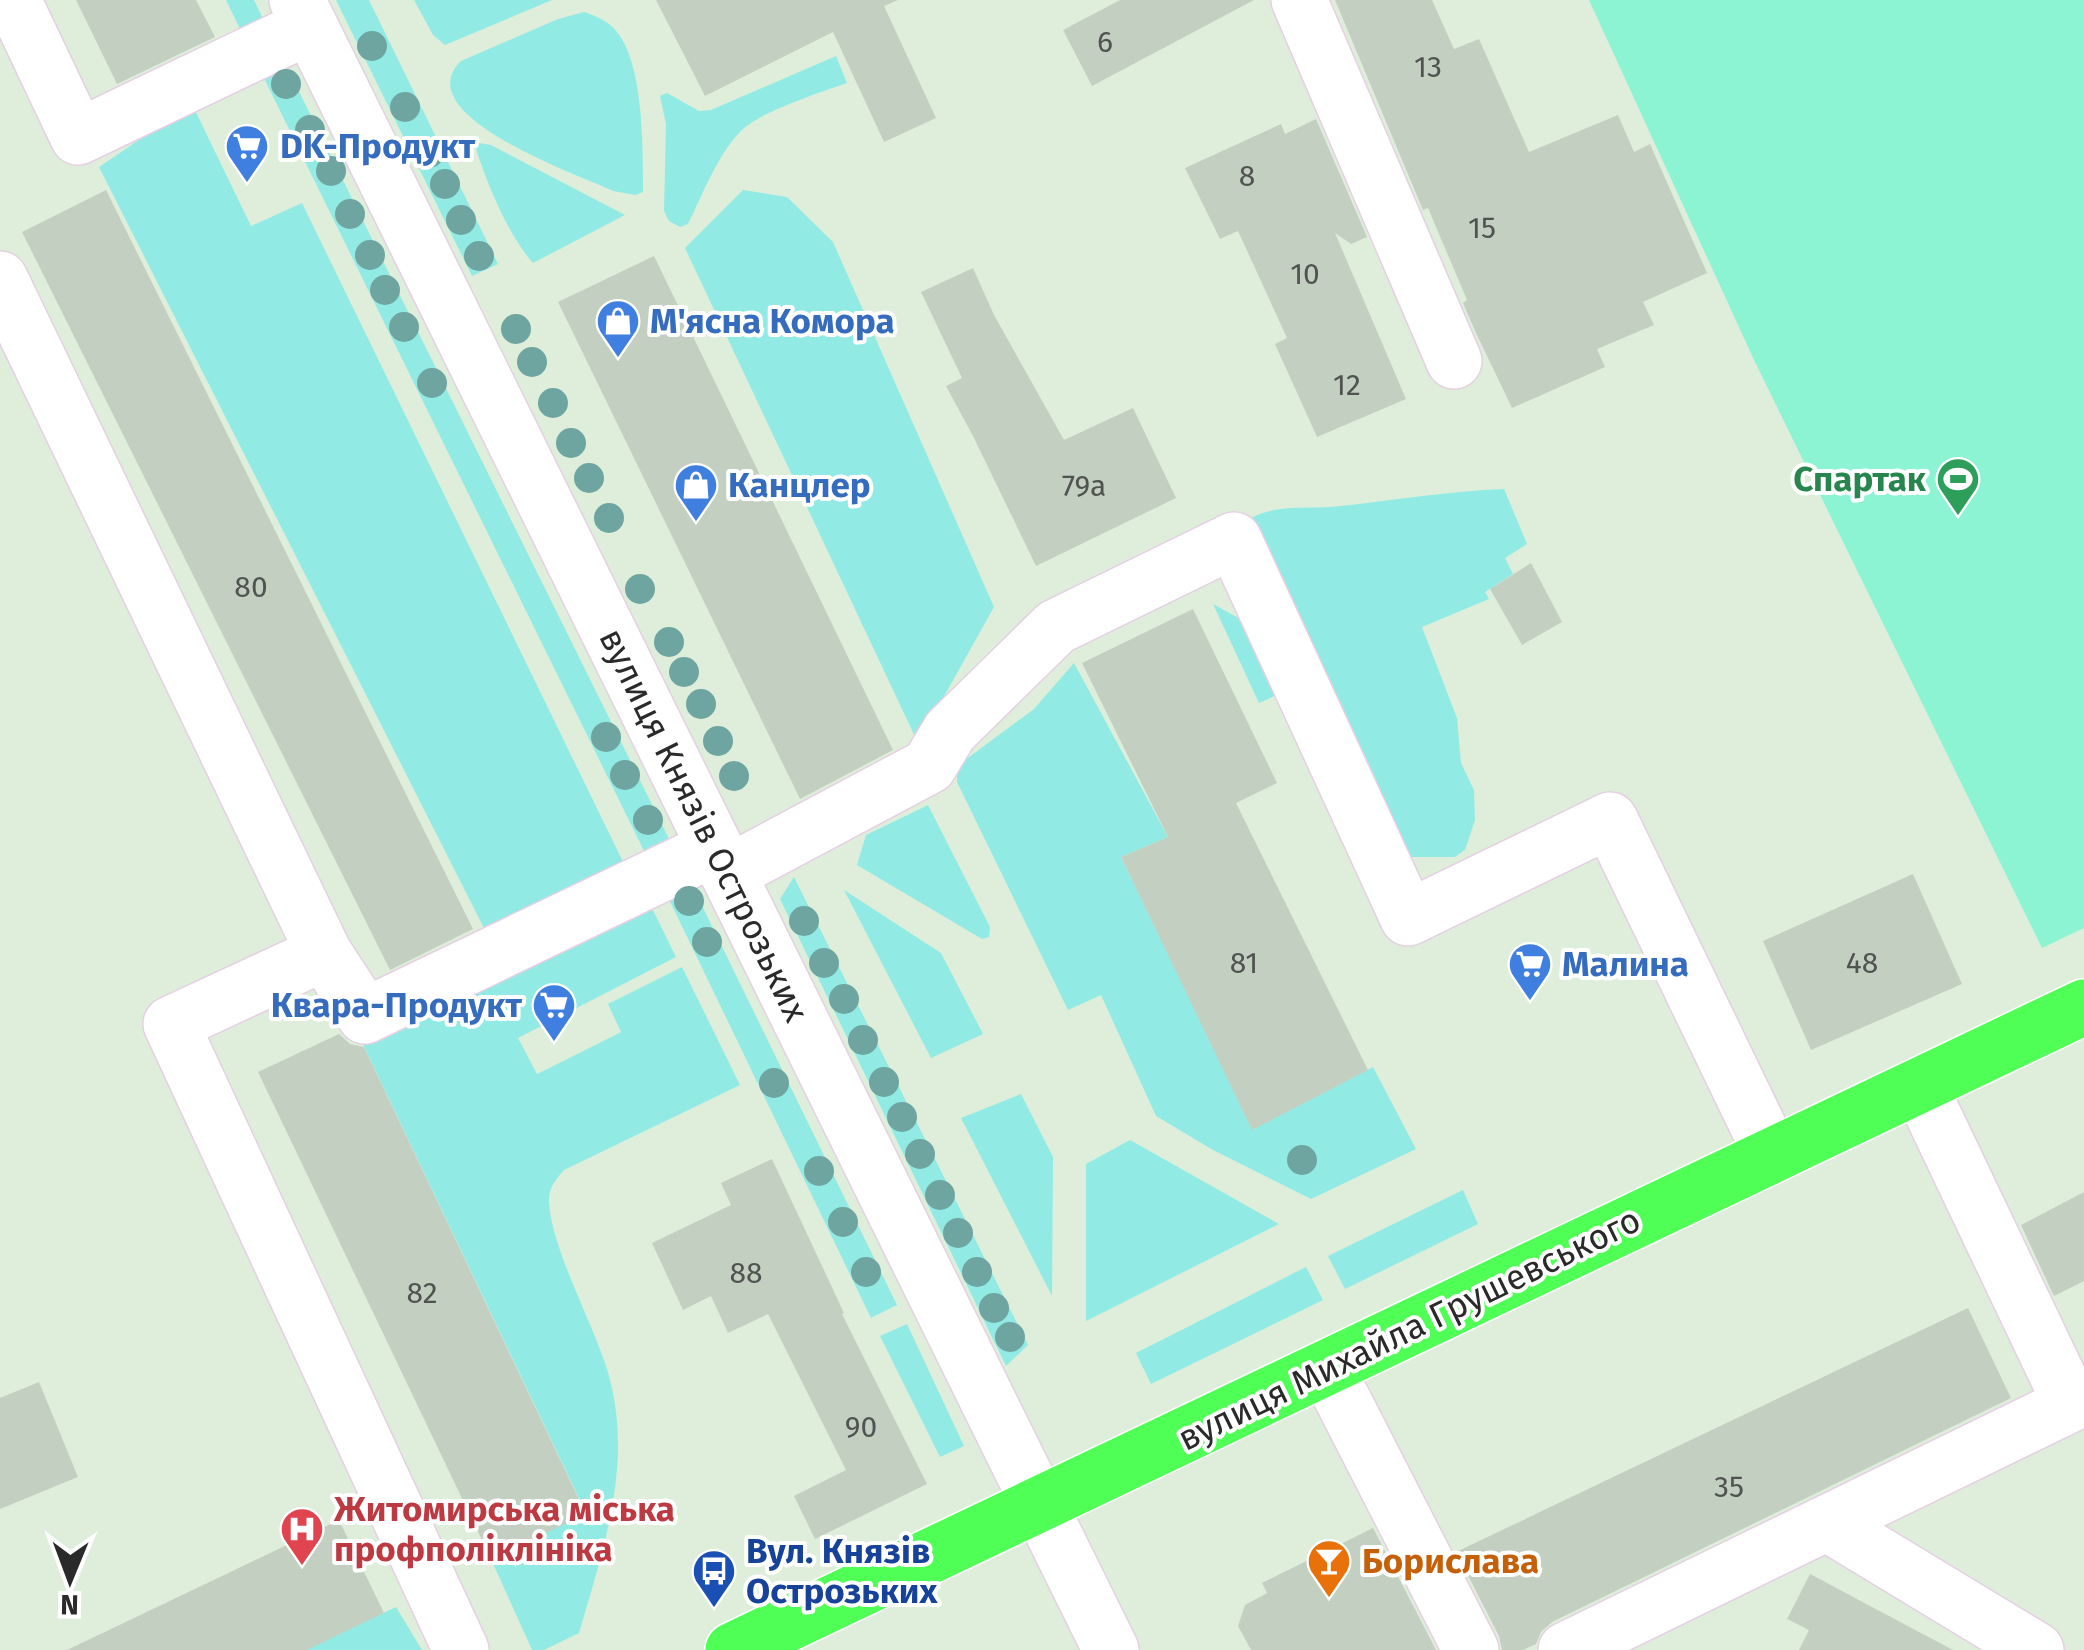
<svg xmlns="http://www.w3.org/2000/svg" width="2084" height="1650" font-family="'Fira Sans',sans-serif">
<rect width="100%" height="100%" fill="#deeedb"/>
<!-- green -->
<path fill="#91ebe4" d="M226,0h28l11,23 -22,12z
M336,0h33l129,264 -26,12z
M414,0h138l-107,45 -12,-10z
M584,12c12,4 25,9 33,20 27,33 26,118 26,160l-8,3 -22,-4c-36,-17 -207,-76 -152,-130l97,-42z
M280,53l394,796 -25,12 -391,-795z
M836,56l11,27c-28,10 -89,29 -108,50 -23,25 -36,61 -51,91l-8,3 -11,-6 -5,-10 2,-87 -6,-28 7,-3 32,18 12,-1z
M192,104l59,122 51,-23 326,669 -139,66 -390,-771z
M474,142l17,3 134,70 -92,48c-26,-29 -48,-84 -59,-121z
M743,190l44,7 46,45 161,365 -76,136 -233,-495z
M1504,489l23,55 -22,14 8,16 -28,18 4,7 -67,28 35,91 4,45 13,27 1,30 -10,30 -10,7h-48l-163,-334c27,-21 65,-13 97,-17 55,-6 108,-15 163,-17z
M1213,604l31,17 35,73 -20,9z
M1074,663l94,174 -47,20 132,272 120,-62 43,82 -105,50 -98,-49 -57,-34 -55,-121 -33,15 -111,-228v-16l77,-57z
M928,805l62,122 -1,10 -7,2 -125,-74 9,-30z
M688,877l209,428 -26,13 -207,-429z
M794,877l234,468 -22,21 -226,-467z
M844,890l97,63 42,81 -52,24z
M646,896l30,61 -158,81 19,36 84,-42 -13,-28 74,-37 58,118 -176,85c-9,10 -16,19 -15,33 3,45 41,115 56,160 31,92 0,181 -26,270l-35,17h-12l-41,-91 95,-46 -227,-477z
M1021,1094l32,63 -1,139 -91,-178z
M1130,1140l149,84 -193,97v-157z
M1463,1190l15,34 -133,65 -17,-33z
M1306,1267l17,33 -172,84 -15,-31z
M907,1324l57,122 -24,11 -60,-121z
M396,1607l26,43h-118z"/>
<!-- pitch -->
<path fill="#8cf3d3" d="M1589,0h495v928l-42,20 -287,-586z"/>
<!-- building -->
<path fill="#c3d0c1" d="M76,0h120l19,37 -98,47z
M656,0h242l-14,6 52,112 -52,24 -51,-110 -128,64z
M1120,0h134l-162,86 -29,-56z
M1335,0h97l22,49 25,-10 50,113 89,-37 16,37 16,-8 57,129 -64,29 11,23 -57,24 8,18 -93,41 -35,-73 -14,-32 4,-3 -39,-92 -5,2z
M1316,119l51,118 -16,7 -16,-11 71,166 -89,38 -42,-93 12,-6 -49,-107 -18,8 -35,-71 96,-44 4,10z
M106,190l367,739 -83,41 -368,-738z
M654,256l239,494 -93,49 -242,-497z
M973,268l21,47 70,125 69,-32 43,90 -140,68 -63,-130 -27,-50 16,-8 -41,-86z
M1531,563l31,59 -40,23 -32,-56z
M1193,609l84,174 -41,20 132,267 -116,60 -131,-273 47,-20 -86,-174z
M1913,874l49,110 -151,66 -48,-109z
M339,1034l11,10 14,3 222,467 -95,45 -233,-487z
M772,1159l72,154 -2,1 85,170 -112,55 -21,-43 52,-26 -78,-156 -40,19 -17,-37 -28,14 -31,-67 79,-38 -10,-22z
M2084,1192v89l-30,15 -33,-71z
M1968,1308l43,90 -459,224 -11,10 -5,12 -13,6h-21l-3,-14 -43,-84z
M39,1382l39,95 -78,32v-111z
M339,1520l45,93 -77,37h-240z
M1373,1528l63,122h-185l-13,-24 7,-21 22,-12 -5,-10z
M1810,1574l143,76h-154l10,-20 -22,-11z"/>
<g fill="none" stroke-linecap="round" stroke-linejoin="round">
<!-- minor casing -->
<g stroke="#e5d0e3" stroke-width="58">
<path id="minor" d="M13,0l65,137 232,-111
M297,0l814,1650
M1299,0l155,361
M0,279l324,674 41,63 350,-168
M728,873l201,-107 21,-35 106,-104 178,-87 174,378 202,-98 162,335
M324,953l-153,71 290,626
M1327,1369l144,281
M1828,1524l208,126
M1566,1650l505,-246 -152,-319"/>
</g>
<!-- major casing -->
<g stroke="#fff" stroke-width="58">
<path id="major" d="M733,1650l1351,-643"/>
</g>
<!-- minor -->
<use href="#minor" stroke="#fff" stroke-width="55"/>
<!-- major -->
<use href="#major" stroke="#4fff55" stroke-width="55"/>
</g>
<!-- trees -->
<g fill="#6ea5a0">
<circle cx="372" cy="46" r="15"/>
<circle cx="286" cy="84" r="15"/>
<circle cx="405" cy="107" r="15"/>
<circle cx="310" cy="130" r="15"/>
<circle cx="429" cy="153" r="15"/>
<circle cx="331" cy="171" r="15"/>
<circle cx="445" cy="184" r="15"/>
<circle cx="350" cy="214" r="15"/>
<circle cx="461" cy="220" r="15"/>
<circle cx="370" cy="255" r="15"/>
<circle cx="479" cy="256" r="15"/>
<circle cx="385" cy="290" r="15"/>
<circle cx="404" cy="327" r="15"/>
<circle cx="516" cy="329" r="15"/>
<circle cx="532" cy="362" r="15"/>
<circle cx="432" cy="383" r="15"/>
<circle cx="553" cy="403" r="15"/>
<circle cx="571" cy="443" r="15"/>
<circle cx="589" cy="478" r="15"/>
<circle cx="609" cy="518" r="15"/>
<circle cx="640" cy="589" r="15"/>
<circle cx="669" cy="642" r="15"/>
<circle cx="684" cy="672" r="15"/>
<circle cx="701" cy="704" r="15"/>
<circle cx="606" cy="737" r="15"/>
<circle cx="718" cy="741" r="15"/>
<circle cx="625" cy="775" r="15"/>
<circle cx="734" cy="776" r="15"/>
<circle cx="648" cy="820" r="15"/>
<circle cx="689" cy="901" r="15"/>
<circle cx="804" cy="921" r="15"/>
<circle cx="707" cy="942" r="15"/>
<circle cx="824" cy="963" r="15"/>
<circle cx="844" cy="999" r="15"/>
<circle cx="863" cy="1040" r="15"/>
<circle cx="884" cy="1082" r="15"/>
<circle cx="774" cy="1083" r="15"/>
<circle cx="902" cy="1117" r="15"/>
<circle cx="920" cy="1154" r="15"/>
<circle cx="1302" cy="1160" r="15"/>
<circle cx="819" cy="1171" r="15"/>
<circle cx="940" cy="1195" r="15"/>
<circle cx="843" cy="1222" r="15"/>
<circle cx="958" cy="1233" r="15"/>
<circle cx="866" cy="1272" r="15"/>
<circle cx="977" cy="1272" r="15"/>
<circle cx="994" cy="1308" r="15"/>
<circle cx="1010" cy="1337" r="15"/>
</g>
<!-- icons -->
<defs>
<g id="supermarket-pin" transform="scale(2.25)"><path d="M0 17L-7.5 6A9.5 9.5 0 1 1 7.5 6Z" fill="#3f7fe0" stroke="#fff"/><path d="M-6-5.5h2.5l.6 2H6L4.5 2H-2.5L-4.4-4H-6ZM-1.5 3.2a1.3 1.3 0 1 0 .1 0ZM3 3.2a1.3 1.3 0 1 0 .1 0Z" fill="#fff"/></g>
<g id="shop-pin" transform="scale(2.25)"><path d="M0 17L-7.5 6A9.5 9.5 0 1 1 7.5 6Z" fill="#3f7fe0" stroke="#fff"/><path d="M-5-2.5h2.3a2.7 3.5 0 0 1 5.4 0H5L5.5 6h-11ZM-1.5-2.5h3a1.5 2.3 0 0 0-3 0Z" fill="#fff"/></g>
<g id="stadium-pin" transform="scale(2.25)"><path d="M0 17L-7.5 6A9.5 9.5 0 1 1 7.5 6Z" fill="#2e9e5b" stroke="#fff"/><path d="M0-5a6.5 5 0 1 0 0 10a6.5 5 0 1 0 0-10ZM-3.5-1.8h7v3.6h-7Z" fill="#fff"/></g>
<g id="hospital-pin" transform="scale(2.25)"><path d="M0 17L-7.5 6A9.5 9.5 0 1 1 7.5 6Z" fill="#e0444e" stroke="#fff"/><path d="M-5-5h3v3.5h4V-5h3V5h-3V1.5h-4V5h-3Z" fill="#fff"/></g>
<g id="bar-pin" transform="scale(2.25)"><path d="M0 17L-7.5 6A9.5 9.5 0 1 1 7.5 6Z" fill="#e8710a" stroke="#fff"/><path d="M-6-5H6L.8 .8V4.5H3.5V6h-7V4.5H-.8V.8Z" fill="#fff"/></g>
<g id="bus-pin" transform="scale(2.25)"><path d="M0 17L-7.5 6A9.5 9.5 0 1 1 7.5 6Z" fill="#1a4fb4" stroke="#fff"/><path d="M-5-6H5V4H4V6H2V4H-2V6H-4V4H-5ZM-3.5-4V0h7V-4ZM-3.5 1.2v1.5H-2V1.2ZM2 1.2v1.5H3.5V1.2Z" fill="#fff"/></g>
</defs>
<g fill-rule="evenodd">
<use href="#supermarket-pin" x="247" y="146"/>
<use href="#shop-pin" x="618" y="321"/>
<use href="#stadium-pin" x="1958" y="479"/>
<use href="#shop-pin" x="696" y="485"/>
<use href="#supermarket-pin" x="1530" y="964"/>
<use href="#supermarket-pin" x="554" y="1005"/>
<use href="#hospital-pin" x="302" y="1529"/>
<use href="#bar-pin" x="1329" y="1561"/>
<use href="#bus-pin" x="714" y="1571"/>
</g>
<g text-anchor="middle" stroke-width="8" stroke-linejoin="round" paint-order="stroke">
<!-- number labels -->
<g font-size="30" fill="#505450">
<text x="1105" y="52">6</text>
<text x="1428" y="77">13</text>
<text x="1247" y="186">8</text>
<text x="1482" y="238">15</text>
<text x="1305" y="284">10</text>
<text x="1347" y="395">12</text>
<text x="1084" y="496">79а</text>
<text x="251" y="597">80</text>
<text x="1244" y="973">81</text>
<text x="1862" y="973">48</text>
<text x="746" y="1283">88</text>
<text x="422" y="1303">82</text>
<text x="861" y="1437">90</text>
<text x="1729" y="1497">35</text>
</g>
<!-- shop labels -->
<g font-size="35" font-weight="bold" fill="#366cbe" stroke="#fff" text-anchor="start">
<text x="280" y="158">DK-Продукт</text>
<text x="650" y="333">М'ясна Комора</text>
<text x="728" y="497">Канцлер</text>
<text x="1562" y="976">Малина</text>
<text x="522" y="1017" text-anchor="end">Квара-Продукт</text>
</g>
<!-- leisure labels -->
<g font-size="35" font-weight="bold" fill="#27864d" stroke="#fff" text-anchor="end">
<text x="1926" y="491">Спартак</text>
</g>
<!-- street labels -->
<g font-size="35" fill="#2a2a2a" stroke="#fff">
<text transform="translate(704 825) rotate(64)" y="12">вулиця Князів Острозьких</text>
<text transform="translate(1409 1329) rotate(-26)" y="12">вулиця Михайла Грушевського</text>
</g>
<!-- health labels -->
<g font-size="35" font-weight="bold" fill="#be3a42" stroke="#fff" text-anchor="start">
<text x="334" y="1521">Житомирська міська<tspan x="334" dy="40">профполіклініка</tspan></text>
</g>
<!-- transit labels -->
<g font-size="35" font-weight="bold" fill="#164399" stroke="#fff" text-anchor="start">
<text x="746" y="1563">Вул. Князів<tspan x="746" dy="40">Острозьких</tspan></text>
</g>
<!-- food labels -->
<g font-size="35" font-weight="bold" fill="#c56008" stroke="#fff" text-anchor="start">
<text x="1362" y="1573">Борислава</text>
</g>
</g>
<!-- north arrow -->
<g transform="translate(70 1580) rotate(181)" stroke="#ffffff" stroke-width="8" paint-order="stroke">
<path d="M0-8L18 38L0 25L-18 38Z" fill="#2a2a2a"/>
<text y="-15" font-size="28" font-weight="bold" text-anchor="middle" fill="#2a2a2a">N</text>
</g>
</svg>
